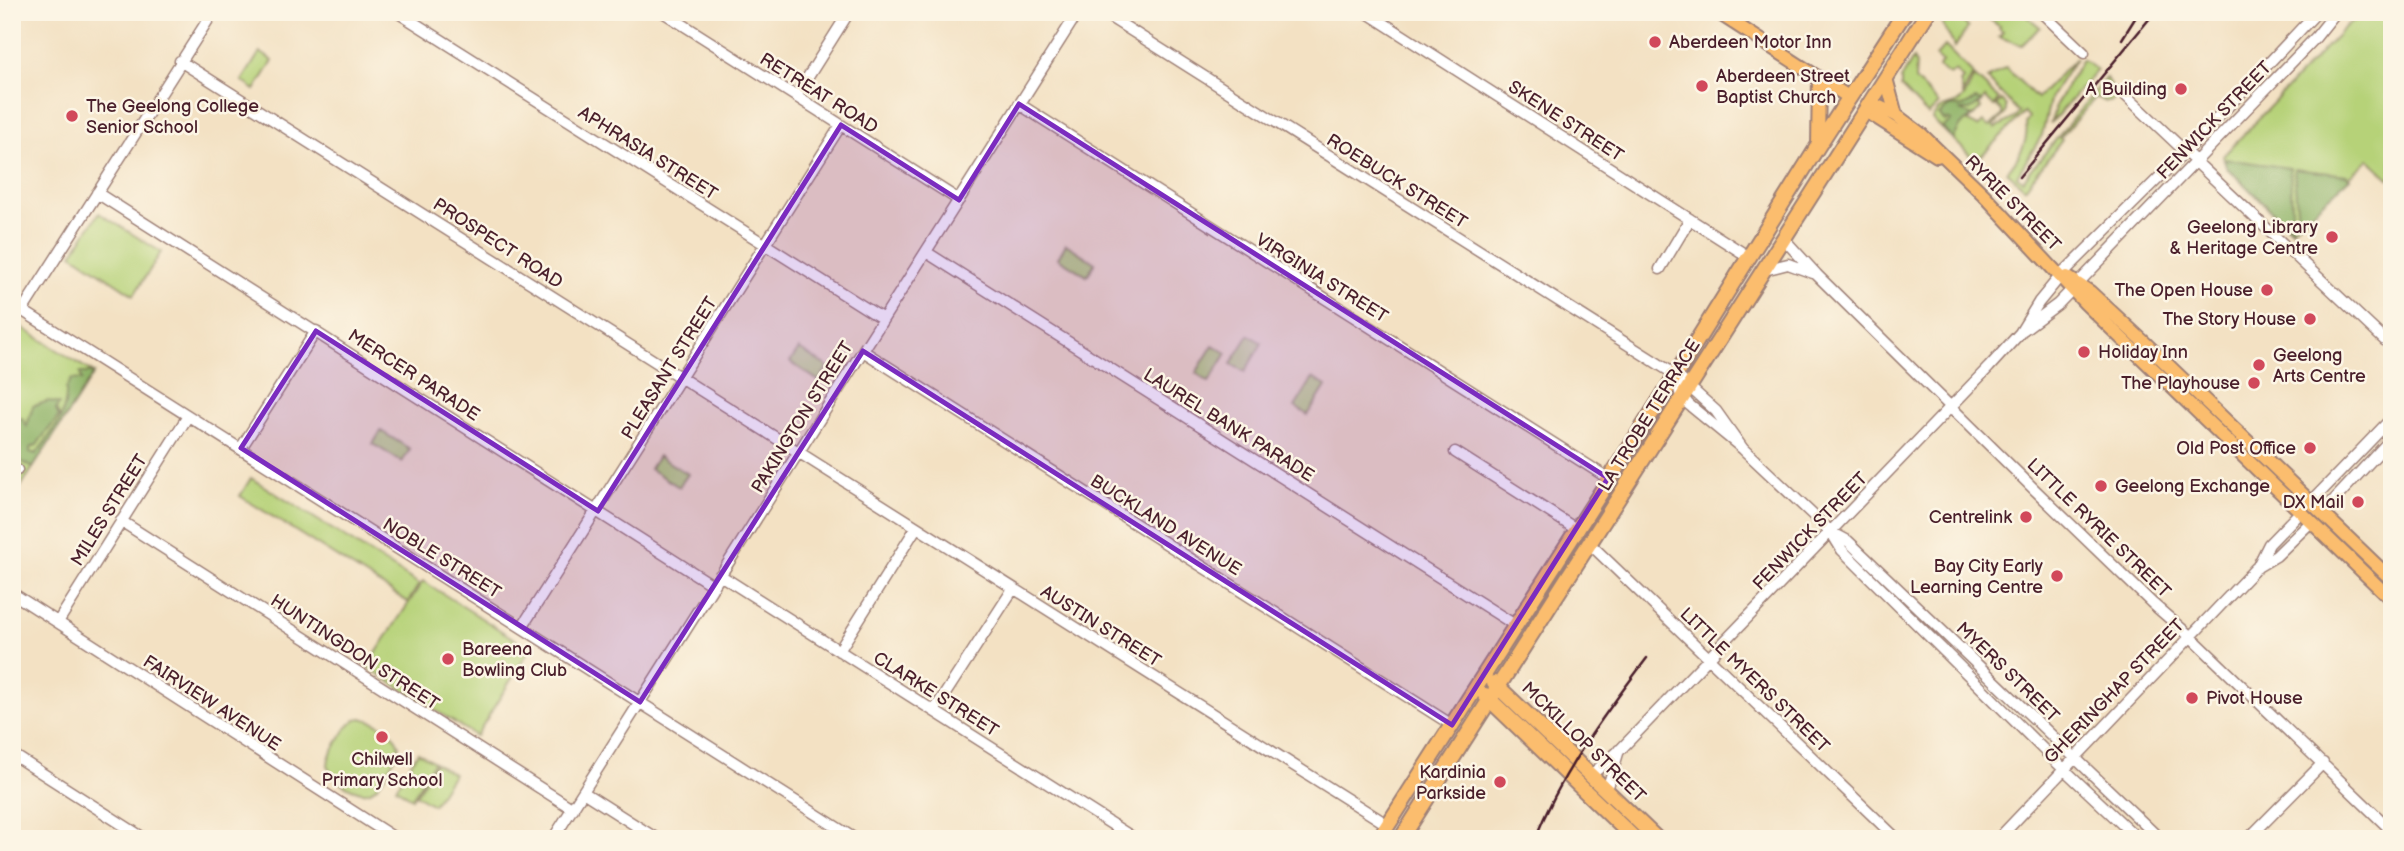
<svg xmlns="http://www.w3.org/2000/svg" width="2404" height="851" font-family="'Balsamiq Sans',sans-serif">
<rect width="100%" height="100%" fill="#fcf5e5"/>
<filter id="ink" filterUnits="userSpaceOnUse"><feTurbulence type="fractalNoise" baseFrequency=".0143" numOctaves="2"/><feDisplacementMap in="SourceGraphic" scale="14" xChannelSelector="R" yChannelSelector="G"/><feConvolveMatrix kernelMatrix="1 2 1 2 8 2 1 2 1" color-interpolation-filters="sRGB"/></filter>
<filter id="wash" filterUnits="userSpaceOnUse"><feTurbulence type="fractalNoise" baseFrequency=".00686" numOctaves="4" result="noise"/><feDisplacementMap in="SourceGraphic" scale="28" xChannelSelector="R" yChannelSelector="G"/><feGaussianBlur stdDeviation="1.57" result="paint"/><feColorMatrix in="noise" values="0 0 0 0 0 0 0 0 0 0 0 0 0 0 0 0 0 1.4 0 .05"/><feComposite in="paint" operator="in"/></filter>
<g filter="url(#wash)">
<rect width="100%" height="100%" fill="#f3e1c3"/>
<!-- green -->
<path fill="#b6d278" stroke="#807852" stroke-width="2" d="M1943,12h12l13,15 -13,20 -16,-29z
M2022,12l18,15 -18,18 -23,-8 4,-5 -4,-3 1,-2 -19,-14z
M2378,13l14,6v162l-23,-22 -78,71 -64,-62 -4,-12 124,-131 11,-8z
M1945,46l28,28 -10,20 -3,-12 3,-3 -8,-8 -5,4 -12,-8 4,-5 -6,-6z
M260,52l13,9 -18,29 -13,-9z
M2076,58l-25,38 -9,39 -25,41 6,4 83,-102 11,19c-8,8 -12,5 -21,0l-36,41 2,2 -37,48 -18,-16c12,-15 22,-30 19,-49l3,-5 -5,-5 -48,48 -44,-42c8,-14 10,-10 23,-15 11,-5 15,-19 19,-28l25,23 -5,7 -9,-8 -6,8 2,2 -13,14 10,5 5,-5 6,5 13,-11v-5l-6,-5 5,-5 5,5v7l-13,13 2,2 20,-10 4,-6 -32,-33 19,-11 31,30z
M1913,59l3,5 -1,16 24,24 -11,11 -27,-28v-8z
M2082,59l15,11 -47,54 7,-21z
M99,213l62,39 -27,43 -62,-41z
M1066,244l29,19 -8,13 -29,-18z
M15,323l79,50 -76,118 -6,-4v-161z
M1249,335l13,8 -17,29 -14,-8z
M1213,345l14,8 -18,29 -13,-9z
M799,349l29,18 -9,14 -29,-19z
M1313,378l13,8 -18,29 -13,-8z
M381,431l29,18 -8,13 -29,-18z
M658,456l30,18 -9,13 -29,-18z
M251,478l168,106 -11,18 -168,-106z
M423,581l107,68 -54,87 -109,-69z
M361,718c15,3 34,13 38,28 -3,11 -18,41 -29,45 -12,6 -42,-13 -42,-26 0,-9 6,-17 11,-25 6,-10 10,-19 22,-22z
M418,752l16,10 -22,36 -16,-10z
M435,763l18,11 -20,31 -17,-10z"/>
<!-- forest -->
<path fill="#90b468" stroke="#6d6a4a" stroke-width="2" d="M1975,100l7,2 -12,8h-9l11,7 -11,8 -8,14 -11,-11 9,-7 -4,-2 -2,2 -6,-6 10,-8 14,-1z
M2227,159l63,9 3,62 -66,-62 -3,-8z
M2294,169l53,6 3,3 -52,46z
M80,373h14l-61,95 -21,-12v-36l10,-2 5,8 6,-20 16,-5 10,3 -3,6 3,6c-7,10 -16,19 -22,29l-7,3v4l6,2c15,-20 32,-39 30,-66l6,-9 10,1z"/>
</g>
<g filter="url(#ink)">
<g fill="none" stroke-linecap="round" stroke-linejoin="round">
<!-- minor casing -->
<g stroke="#9e8077" stroke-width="13">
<path id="minor" d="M397,12l486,307
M663,12l296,188
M1102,12l574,363 40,36 27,38
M1366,12l383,245
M2041,12l43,41
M180,61l1208,764
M2121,91l271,256
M796,96l53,-84
M1019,104l589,374
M97,193l617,393
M1784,239l33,36 219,216 117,113 38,33 201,194
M926,252l589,373
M1660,269l30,-50
M1764,270l24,-6 25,9
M12,304l843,535
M22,311l191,-299
M2023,330l35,-26 258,-267 20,-25
M863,351l589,374
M1676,375l4,18 8,11 55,45 88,83 11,18 208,206 88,83
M241,448l75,-117
M1455,452l121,77
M12,468l5,2
M2311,502l81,-84
M2322,513l70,-75
M121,521l452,288
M1831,532l17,9 312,298
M1590,544l307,295
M2257,568l12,-24 32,-33
M720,575l415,264
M12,593l384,246
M58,622l130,-206
M522,627l319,-502
M839,651l77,-123
M934,711l79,-122
M12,754l133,85
M1591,775l29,-25 369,-383 31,-34 19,-31 23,-28 123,-122 132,-140
M1607,790l12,-40
M583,792l74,47
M553,839l525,-827
M1998,839l258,-271 20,-12 35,-34
M2248,839l75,-76"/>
</g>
<!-- major casing -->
<g stroke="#9e8077" stroke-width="16">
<path id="major" d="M1717,12l133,86
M1886,78l10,37
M1871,103l25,12 25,19 63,61 101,108 307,297
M1866,111l71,45
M1818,146l1,-68
M2067,277l23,15 55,51 247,237"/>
</g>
<!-- highway casing -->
<g stroke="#9e8077" stroke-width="18">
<path id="highway" d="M1494,683l163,156
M1485,695l150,144
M1379,839l281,-439 158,-254 87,-134
M1401,839l527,-827"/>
</g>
<!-- minor -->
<use href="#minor" stroke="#fff" stroke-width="10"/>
<!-- major -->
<use href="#major" stroke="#fbbd6e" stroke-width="12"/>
<!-- highway -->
<use href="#highway" stroke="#fbbd6e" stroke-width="14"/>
<!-- rail -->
<path stroke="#4a1f2b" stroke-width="2.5" d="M2122,39l17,-27
M2019,177l136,-165
M1535,839c27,-68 68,-123 112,-181"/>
</g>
</g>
<!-- marked area -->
<path fill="#7b2cbf" fill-opacity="0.2" stroke="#7b2cbf" stroke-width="5" stroke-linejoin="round" d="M1019,104l589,374 -156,247 -589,-374 -223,351 -399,-254 75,-117 282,180 243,-386 118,75z"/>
<!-- markers -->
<g fill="#d1495b" stroke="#fcf5e5" stroke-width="2.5">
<circle cx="1655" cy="42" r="7"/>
<circle cx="1702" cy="86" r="7"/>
<circle cx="2181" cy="89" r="7"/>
<circle cx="72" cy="116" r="7"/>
<circle cx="2332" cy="237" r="7"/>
<circle cx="2267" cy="290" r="7"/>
<circle cx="2310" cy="319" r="7"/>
<circle cx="2084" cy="352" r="7"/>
<circle cx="2259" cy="365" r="7"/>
<circle cx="2254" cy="383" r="7"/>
<circle cx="2310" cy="448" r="7"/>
<circle cx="2101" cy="486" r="7"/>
<circle cx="2358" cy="502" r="7"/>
<circle cx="2026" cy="517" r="7"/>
<circle cx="2057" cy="576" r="7"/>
<circle cx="448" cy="659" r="7"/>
<circle cx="2192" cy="698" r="7"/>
<circle cx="382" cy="737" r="7"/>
<circle cx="1500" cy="782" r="7"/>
</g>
<g text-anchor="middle" stroke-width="5" stroke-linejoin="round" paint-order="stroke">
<!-- poi labels -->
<g font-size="18" fill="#4a1f2b" stroke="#fcf5e5" text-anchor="end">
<text x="1669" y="48" text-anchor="start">Aberdeen Motor Inn</text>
<text x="1716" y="82" text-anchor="start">Aberdeen Street<tspan x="1716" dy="21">Baptist Church</tspan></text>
<text x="2167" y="95">A Building</text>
<text x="86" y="112" text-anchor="start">The Geelong College<tspan x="86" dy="21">Senior School</tspan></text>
<text x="2318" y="233">Geelong Library<tspan x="2318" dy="21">&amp; Heritage Centre</tspan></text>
<text x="2253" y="296">The Open House</text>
<text x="2296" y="325">The Story House</text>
<text x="2098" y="358" text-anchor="start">Holiday Inn</text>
<text x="2273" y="361" text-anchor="start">Geelong<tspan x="2273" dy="21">Arts Centre</tspan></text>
<text x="2240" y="389">The Playhouse</text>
<text x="2296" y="454">Old Post Office</text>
<text x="2115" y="492" text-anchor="start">Geelong Exchange</text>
<text x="2344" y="508">DX Mail</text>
<text x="2012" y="523">Centrelink</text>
<text x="2043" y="572">Bay City Early<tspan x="2043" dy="21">Learning Centre</tspan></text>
<text x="462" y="655" text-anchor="start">Bareena<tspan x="462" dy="21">Bowling Club</tspan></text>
<text x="2206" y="704" text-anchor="start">Pivot House</text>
<text x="382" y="765" text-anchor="middle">Chilwell<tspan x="382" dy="21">Primary School</tspan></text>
<text x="1486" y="778">Kardinia<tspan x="1486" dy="21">Parkside</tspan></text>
</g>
<!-- street labels -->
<g font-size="18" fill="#4a1f2b" stroke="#fcf5e5">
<text transform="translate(819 93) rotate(32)" y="6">RETREAT ROAD</text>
<text transform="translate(2214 120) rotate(-46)" y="6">FENWICK STREET</text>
<text transform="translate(1566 121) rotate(33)" y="6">SKENE STREET</text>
<text transform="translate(648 153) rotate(32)" y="6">APHRASIA STREET</text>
<text transform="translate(1397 181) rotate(32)" y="6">ROEBUCK STREET</text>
<text transform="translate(2013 203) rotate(45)" y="6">RYRIE STREET</text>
<text transform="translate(498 243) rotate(33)" y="6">PROSPECT ROAD</text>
<text transform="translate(1322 278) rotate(32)" y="6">VIRGINIA STREET</text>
<text transform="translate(669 368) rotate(-58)" y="6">PLEASANT STREET</text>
<text transform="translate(414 375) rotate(33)" y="6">MERCER PARADE</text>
<text transform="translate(1649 415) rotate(-58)" y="6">LA TROBE TERRACE</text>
<text transform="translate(802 417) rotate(-58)" y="6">PAKINGTON STREET</text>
<text transform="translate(1229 425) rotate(32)" y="6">LAUREL BANK PARADE</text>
<text transform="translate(109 510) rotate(-58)" y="6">MILES STREET</text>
<text transform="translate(1166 525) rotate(32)" y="6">BUCKLAND AVENUE</text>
<text transform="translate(2099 528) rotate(44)" y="6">LITTLE RYRIE STREET</text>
<text transform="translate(1810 531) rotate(-46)" y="6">FENWICK STREET</text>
<text transform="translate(442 558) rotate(32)" y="6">NOBLE STREET</text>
<text transform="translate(1101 626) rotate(32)" y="6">AUSTIN STREET</text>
<text transform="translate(355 652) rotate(33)" y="6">HUNTINGDON STREET</text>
<text transform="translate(2008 672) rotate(44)" y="6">MYERS STREET</text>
<text transform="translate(1755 680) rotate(44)" y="6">LITTLE MYERS STREET</text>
<text transform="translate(2114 691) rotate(-46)" y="6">GHERINGHAP STREET</text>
<text transform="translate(936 694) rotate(32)" y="6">CLARKE STREET</text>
<text transform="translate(212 703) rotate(33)" y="6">FAIRVIEW AVENUE</text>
<text transform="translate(1584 742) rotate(44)" y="6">MCKILLOP STREET</text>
</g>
</g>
<!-- margin -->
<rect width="2404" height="851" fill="none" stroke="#fcf5e5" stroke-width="42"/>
</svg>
